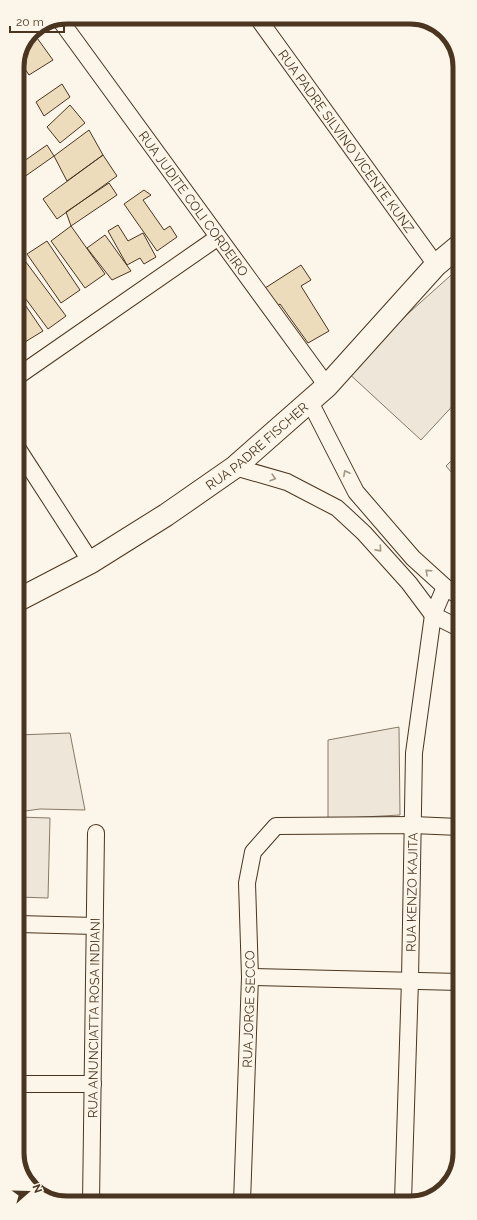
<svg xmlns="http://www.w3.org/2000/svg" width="477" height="1220" font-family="Raleway,sans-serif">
<rect width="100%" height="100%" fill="#fbf6e9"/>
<!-- green -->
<path fill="#ede6d9" stroke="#887966" d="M459,268v131l-38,41 -76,-70z
M459,453v28l-13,-15z
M399,727l1,88 -72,4v-79z
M70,733l15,77 -45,-1 -22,3v-77z
M18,817l32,1 -2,80 -30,-1z"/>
<!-- building -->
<path fill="#ecdcbc" stroke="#4a3520" d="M32,31l21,29 -24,15 -10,-15z
M62,84l8,13 -26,19 -8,-14z
M70,105l15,18 -25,20 -13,-16z
M89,130l14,25 -36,26 -13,-25z
M47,145l7,11 -37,26v-16z
M103,155l14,21 -60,43 -14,-20z
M109,183l8,12 -46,31 -5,-14z
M144,190l7,5 -8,5 21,30 6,-4 7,11 -20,14 -33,-47z
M118,225l10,16 15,-8 13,24 -12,7 -4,-6 -13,7 -19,-34z
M71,226l34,48 -20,14 -34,-47z
M105,235l26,36 -19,9 -25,-32z
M47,241l33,49 -19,13 -34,-49z
M20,254l46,62 -18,13 -31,-42v-31z
M301,265l10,15 -10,6 28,45 -21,12 -28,-39 -5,4 -13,-18z
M17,293l26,38 -23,14 -2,-6z"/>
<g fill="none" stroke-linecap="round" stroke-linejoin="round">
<!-- minor casing -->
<g stroke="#4a3520" stroke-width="18">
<g id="minor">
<path id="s1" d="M257,17l179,248"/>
<path id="s2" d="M60,20l267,366"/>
<path d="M18,376l199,-138"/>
<path d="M309,400l47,92 57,66 32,29 14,9"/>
<path d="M18,449l73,113"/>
<path d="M235,467l52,15 50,26 27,25 45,50 24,32 26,13"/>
<path d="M18,924l77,2"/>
<path d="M250,977l210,5"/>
<path d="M19,1084h74"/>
<path id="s3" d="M403,1201l7,-221 4,-227 19,-138 12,-28"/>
<path id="s4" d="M242,1202l8,-225 -3,-94 6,-31 23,-26 137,-1 46,2"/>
<path id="s5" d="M91,1203l5,-370"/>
</g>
</g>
<!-- secondary casing -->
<g stroke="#4a3520" stroke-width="24">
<g id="secondary">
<path id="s6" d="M18,600l73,-38 75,-47 69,-48 92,-81 109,-121 23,-19"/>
</g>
</g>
<!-- minor -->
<use href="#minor" stroke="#fbf6e9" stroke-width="16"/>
<!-- secondary -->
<use href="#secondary" stroke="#fbf6e9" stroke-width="22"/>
</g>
<!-- one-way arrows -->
<defs><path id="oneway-chevron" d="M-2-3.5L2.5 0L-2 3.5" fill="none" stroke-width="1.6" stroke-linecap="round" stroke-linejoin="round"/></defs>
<g stroke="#a29684">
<use href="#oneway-chevron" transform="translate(346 473) rotate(-117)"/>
<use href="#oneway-chevron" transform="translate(273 478) rotate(16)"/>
<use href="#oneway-chevron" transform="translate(379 549) rotate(48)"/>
<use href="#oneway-chevron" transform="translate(428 572) rotate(-138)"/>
</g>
<g text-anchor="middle" stroke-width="3" stroke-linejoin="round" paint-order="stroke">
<!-- street labels -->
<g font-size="13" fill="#4a3520" stroke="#fbf6e9">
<text dy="5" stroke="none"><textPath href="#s1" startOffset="153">RUA PADRE SILVINO VICENTE KUNZ</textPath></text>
<text dy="5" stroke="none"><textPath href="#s2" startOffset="227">RUA JUDITE COLI CORDEIRO</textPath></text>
<text dy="5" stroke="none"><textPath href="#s6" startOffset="285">RUA PADRE FISCHER</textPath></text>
<text dy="5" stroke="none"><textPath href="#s3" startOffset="309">RUA KENZO KAJITA</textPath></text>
<text dy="5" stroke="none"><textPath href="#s4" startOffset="193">RUA JORGE SECCO</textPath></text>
<text dy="5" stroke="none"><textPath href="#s5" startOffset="185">RUA ANUNCIATTA ROSA INDIANI</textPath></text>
</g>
</g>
<!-- crop -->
<path d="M0 0H477V1220H0ZM67 24H410A43 43 0 0 1 453 67V1153A43 43 0 0 1 410 1196H67A43 43 0 0 1 24 1153V67A43 43 0 0 1 67 24Z" fill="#fbf6e9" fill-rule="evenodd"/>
<path fill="none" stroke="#4a3520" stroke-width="5" d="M67 24H410A43 43 0 0 1 453 67V1153A43 43 0 0 1 410 1196H67A43 43 0 0 1 24 1153V67A43 43 0 0 1 67 24Z"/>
<!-- north arrow -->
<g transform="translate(28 1192) rotate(70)" stroke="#fbf6e9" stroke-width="3" paint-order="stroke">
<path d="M0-3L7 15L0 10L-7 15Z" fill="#4a3520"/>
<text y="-6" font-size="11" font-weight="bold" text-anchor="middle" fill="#4a3520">N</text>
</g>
<!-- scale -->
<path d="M10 26v6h54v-6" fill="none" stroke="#4a3520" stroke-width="2"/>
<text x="16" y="26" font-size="12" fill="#4a3520" stroke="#fbf6e9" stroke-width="3" paint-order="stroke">20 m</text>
</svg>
